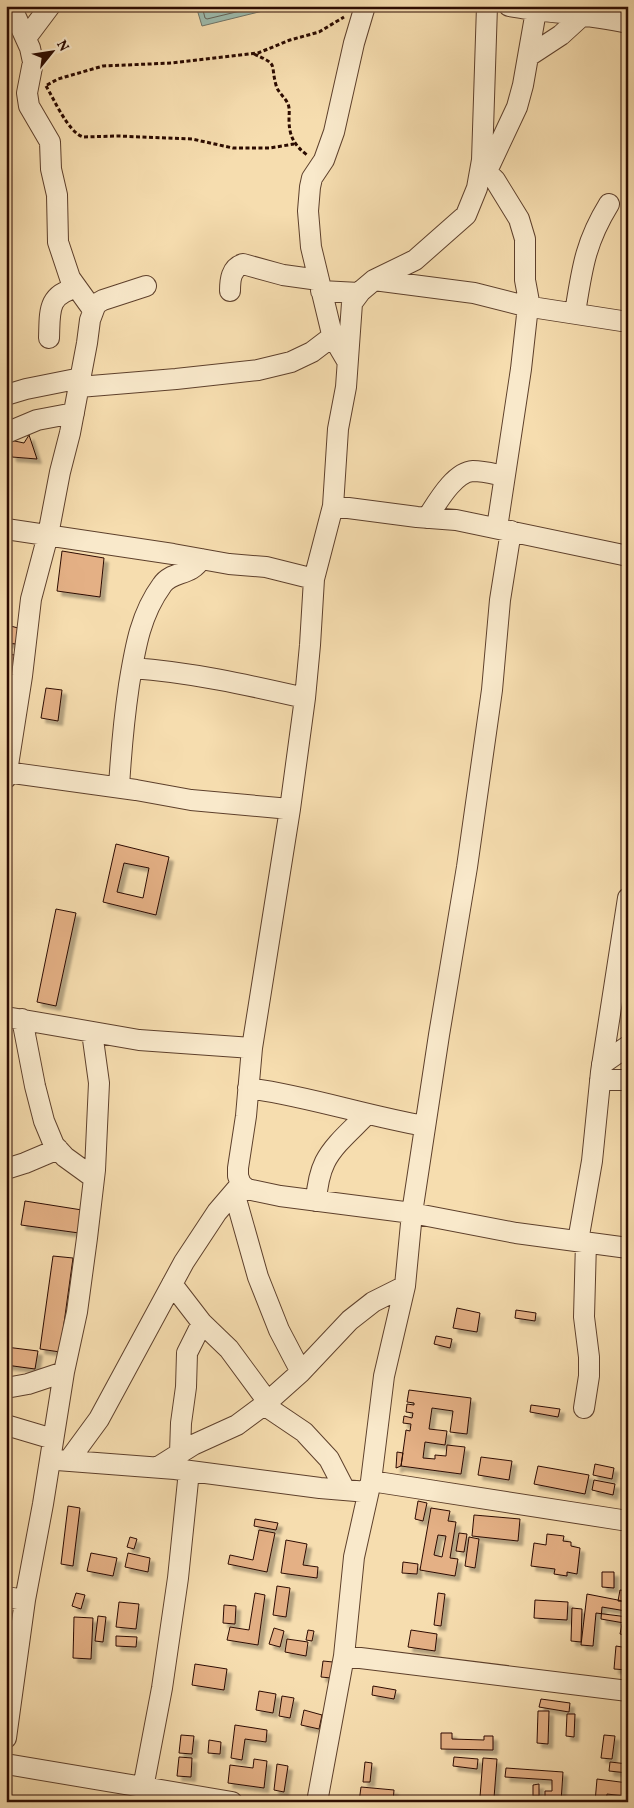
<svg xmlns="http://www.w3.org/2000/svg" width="634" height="1808" font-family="Vollkorn,serif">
<defs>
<filter id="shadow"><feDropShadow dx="4.5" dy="4.5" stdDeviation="1" flood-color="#0004"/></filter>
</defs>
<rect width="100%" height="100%" fill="#f6ddaf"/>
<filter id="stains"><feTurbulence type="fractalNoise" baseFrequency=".004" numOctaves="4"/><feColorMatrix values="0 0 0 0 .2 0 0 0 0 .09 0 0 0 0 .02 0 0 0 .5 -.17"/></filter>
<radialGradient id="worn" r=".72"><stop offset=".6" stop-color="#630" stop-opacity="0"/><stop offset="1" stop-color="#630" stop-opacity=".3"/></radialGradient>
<!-- water -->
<path fill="#9dbbad" stroke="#707568" d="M196,6h87l-81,20z"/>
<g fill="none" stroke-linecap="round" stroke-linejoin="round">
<!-- shore -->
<path stroke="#646357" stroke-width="1" d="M202,6l3,12 2,1 54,-13"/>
</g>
<!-- building -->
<path fill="#e4b085" stroke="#2c0b01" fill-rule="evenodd" filter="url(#shadow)" d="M29,435l8,24 -25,-2 -2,-17 14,3z
M62,551l42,7 -4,39 -43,-6z
M7,625l11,3 -2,16 -10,-1z
M6,654l9,1 -4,39 -5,-1z
M46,688l16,2 -4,31 -17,-3z
M116,844l53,13 -13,58 -53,-13zM124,863l25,5 -6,30 -26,-6z
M56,909l20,4 -20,93 -19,-4z
M25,1201l57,9 -3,23 -58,-8z
M53,1256l20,2 -13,94 -20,-3z
M457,1308l23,5 -3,19 -24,-4z
M516,1310l20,3 -1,8 -20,-3z
M436,1336l16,3 -2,9 -16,-4z
M6,1347l32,4 -3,18 -29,-4z
M409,1390l62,8 -4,36 -17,-2 3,-21 -21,-3 -3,21 18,2 -2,14 -20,-3 -2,16 12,1v-4l11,1 1,-11 18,2 -4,27 -60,-8 5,-36 4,1 1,-7 -8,-1 1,-7 8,2 1,-5 -7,-1 1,-8 7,1v-2l-7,-1z
M531,1405l29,4 -2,8 -28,-5z
M397,1452l6,1 -2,13 -5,2z
M481,1457l31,4 -3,19 -31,-5z
M595,1464l19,4 -2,11 -19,-4z
M538,1466l51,9 -4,19 -51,-10z
M594,1480l21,4 -2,11 -21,-5z
M418,1501l9,2 -4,18 -8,-2z
M68,1506l12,2 -7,58 -12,-2z
M431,1508l19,3 -2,10 8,1 -6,36 8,1 -3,17 -35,-6zM438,1535l8,1 -4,21 -8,-2z
M474,1515l46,4 -2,22 -46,-5z
M255,1519l23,4 -2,7 -22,-4z
M259,1530l16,3 -8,39 -39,-8 2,-9 23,5z
M459,1533l8,1 -3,18 -8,-1z
M547,1534l17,2 -1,5 8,1v4l9,2 -3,26 -10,-2v4l-13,-2 1,-5 -24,-3 3,-23 12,2z
M130,1537l7,2 -3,10 -7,-2z
M469,1537l10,2 -4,29 -10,-2z
M286,1540l21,4 -4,21 15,2 -1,11 -36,-5z
M91,1553l26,5 -4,18 -26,-5z
M128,1553l22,5 -2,14 -23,-5z
M403,1562l15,2 -1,10 -15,-1z
M602,1572h12v16l-12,-1z
M277,1586l13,2 -4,29 -13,-2z
M620,1590l8,1v11l-10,-1z
M76,1593l9,2 -4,14 -9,-3z
M255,1593l10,2 -7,50 -31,-5 3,-13 19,3z
M438,1593l7,1 -4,32 -7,-1z
M587,1594l41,8v15l-32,-4 -3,33 -12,-1z
M535,1600l33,2 -1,18 -33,-2z
M119,1602l20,2 -3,25 -20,-2z
M224,1605l12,1 -1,18 -12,-1z
M602,1607l24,4 -2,12 -23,-4z
M572,1608l10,1 -1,33 -10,-1z
M98,1616l8,1 -3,25 -8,-1z
M74,1617l19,1 -2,41 -18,-1z
M622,1624l6,1v11l-8,-2z
M274,1628l10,3 -4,16 -11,-3z
M308,1630l6,1 -2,10 -6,-1z
M411,1630l26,4 -2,17 -27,-4z
M116,1636l21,1 -1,10 -20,-1z
M287,1639l21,3 -2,14 -21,-4z
M616,1646l12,2v22l-14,-1z
M323,1661l10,1 -2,16 -10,-1z
M195,1664l32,5 -3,21 -32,-5z
M373,1686l23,4 -2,9 -22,-4z
M259,1691l17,3 -3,19 -17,-3z
M282,1696l12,2 -4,20 -11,-2z
M541,1699l29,4 -1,9 -30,-5z
M304,1710l18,5 -3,14 -18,-4z
M538,1711h11l-1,33 -11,-1z
M567,1714h8l-1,23 -8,-1z
M235,1725l32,5 -1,12 -21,-3 -3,21 -11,-2z
M441,1733h11v6l32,1v-4h9v14l-52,-1z
M181,1735l13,1 -2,18 -13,-1z
M604,1735l11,1 -3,23 -11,-1z
M209,1740l12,2 -1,12 -12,-1z
M179,1757l13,1 -1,19 -14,-1z
M454,1757l24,2 -1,10 -24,-3z
M483,1758l14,1 -3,39 -14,-1z
M254,1759l13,2 -3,27 -36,-5 2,-18 23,3z
M365,1762l7,1 -2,19h-7z
M610,1762l18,2v9l-19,-2z
M277,1764l11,2 -4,26 -10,-2z
M506,1768l57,4 -2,30h-12v-2h-4v-9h7v-11l-47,-3z
M597,1779l31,4v19h-4v-6l-17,-2 -1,8h-11z
M539,1784v12h-6v-11z
M361,1787l33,3 -1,12h-34z"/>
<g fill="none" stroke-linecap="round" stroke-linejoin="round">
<!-- minor casing -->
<g stroke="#5e402c" stroke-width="22">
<path id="minor" d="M11,6l19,42 3,14 -6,31 2,13 21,36 1,27 6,26 1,47 12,36 23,32
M487,6l-5,154 -5,28 -11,27 -51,45 -41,20 -13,11 -9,12 -6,84 -8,42 -5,77 -19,73 -4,66 -5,53 -15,111 -38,239 -6,68 -8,52v8l3,8 6,5 33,7 132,17 104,20 112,15
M509,6c39,7 79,8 119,17
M26,38l24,-32
M529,56l32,-21 23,-21
M481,166l14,14 24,39 6,20v41l5,27
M487,171l30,-64 6,-22 13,-74
M374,280l100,13 51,13 103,16
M230,291c0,-11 1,-23 13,-27l40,11 36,5
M321,291l38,2
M575,313c7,-44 10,-70 34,-109
M49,338c1,-26 -2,-44 28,-50
M347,361l-10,-17 -6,-14 -20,-83 -3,-36 2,-24 2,-9 12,-18 10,-28 20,-89 11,-37
M79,387l97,-8 82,-9 33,-8 21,-10 21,-16
M6,395l20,-6 55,-11
M6,433l31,-13 37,-7
M333,506l84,11 39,3 172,36
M427,518c10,-15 27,-46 46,-47 11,0 21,3 31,5
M497,528l24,-159 7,-63
M6,529l167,25 56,10 37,3 48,12
M132,668c58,4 116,17 173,30
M6,772l130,18 55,10 99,9
M6,778l16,-102 9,-77 17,-64 12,-63 10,-39 17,-90 3,-23 6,-16 7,-4 43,-14
M119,787c2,-34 5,-68 10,-102 6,-36 11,-70 33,-100 10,-15 29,-8 39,-26
M6,1017l133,23 113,8
M22,1019l13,67 9,35 10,24 11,12 29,21
M602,1064l26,-18
M600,1080h28
M248,1088c60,8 118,28 177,38
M6,1169l19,-6 33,-14
M234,1192l24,85 21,53 22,42
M316,1201c1,-13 3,-27 9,-39 9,-18 28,-33 42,-48
M578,1241l14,-80 9,-89 27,-174
M172,1284l30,39 27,26 39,53
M6,1388l22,-4 36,-12
M264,1405l40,27 25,27 16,31
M584,1408l5,-32v-19l-5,-40 2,-75
M6,1425l47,14
M180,1453l1,-30 5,-36 1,-34 15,-30
M57,1460l118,9 145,19 48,4
M69,1460l30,-41 85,-157 33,-50 24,-28
M158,1467l35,-22 44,-20 27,-20 37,-33 49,-52 23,-18 32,-16
M371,1481l257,40
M6,1597l19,3
M344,1656l284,35
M6,1738l19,-138 18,-96 21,-132 13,-60 10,-74 8,-68 4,-87 -7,-51
M6,1764l226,38
M143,1788l19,-100 16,-110 11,-107
M317,1802l27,-146 10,-99 17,-76 13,-105 21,-90 7,-73 27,-178 28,-168 25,-177 8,-90 11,-69"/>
</g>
<!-- path -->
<path stroke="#2c0b01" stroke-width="3" stroke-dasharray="4 2.5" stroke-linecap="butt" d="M254,54c25,11 16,9 22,31 2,8 9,12 12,19 2,5 1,10 1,15 0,17 5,26 18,36
M47,85l11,-6 45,-13 69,-3 86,-10 32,-13 29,-8 25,-15
M46,86c8,13 22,46 37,51l35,-1 74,3 41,9h37l24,-4"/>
<!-- minor -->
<use href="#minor" stroke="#f9e9cb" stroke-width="20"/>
</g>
<!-- margin -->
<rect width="634" height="1808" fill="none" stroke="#f6ddaf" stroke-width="25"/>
<rect x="8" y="8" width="619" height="1793" fill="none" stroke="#2c0b01" stroke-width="2.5"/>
<rect x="12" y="12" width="609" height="1783" fill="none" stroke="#2c0b01"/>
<!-- north arrow -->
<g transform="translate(52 52) rotate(60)" stroke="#f9e9cb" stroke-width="4" paint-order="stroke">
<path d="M0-4L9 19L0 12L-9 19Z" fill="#2c0b01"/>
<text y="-8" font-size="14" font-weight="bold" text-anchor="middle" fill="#2c0b01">N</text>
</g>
<rect width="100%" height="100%" filter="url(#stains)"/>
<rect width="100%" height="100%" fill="url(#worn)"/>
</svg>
